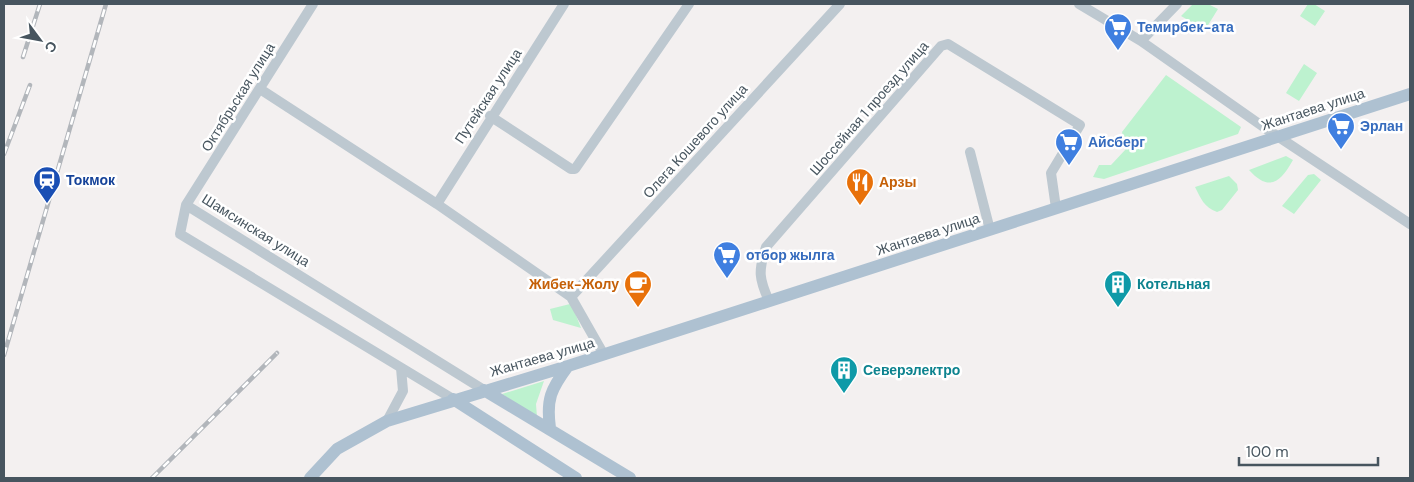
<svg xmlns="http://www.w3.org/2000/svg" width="1414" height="482" font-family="'DM Sans',sans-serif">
<rect width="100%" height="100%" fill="#f3f0f0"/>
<!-- green -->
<path fill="#bdf2cf" d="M1193,4h15l10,5 -13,21 -24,-14z
M1308,4h6l11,7 -10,15 -15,-10z
M1304,64l13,9 -18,28 -13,-8z
M1166,75l75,52 -3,7 -134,45 -11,-2 6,-12h12l15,-16 -4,-17z
M1286,156l7,4c-13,23 -24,32 -44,10z
M1314,174l7,6 -27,34 -12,-8 26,-31z
M1229,176l8,8 1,6 -16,20 -5,2c-13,-5 -16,-13 -22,-25z
M570,304l2,1 9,23 -28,-8 -3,-11z
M544,381l-8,23 1,13 -35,-23z"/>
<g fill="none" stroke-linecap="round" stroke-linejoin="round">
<!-- minor -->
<path stroke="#bdc8d0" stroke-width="10" d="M313,4l-127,201 -6,29 273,165
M1079,4l62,37 124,87 145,96
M1141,41l36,-37
M260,89l177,115 134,93 33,58
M490,116l81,53h4l114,-165
M970,152l20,78
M437,204l127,-200
M186,205l298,185
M571,297l269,-293
M769,301c-10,-22 -11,-30 -3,-54l175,-201 7,-2 132,81 -29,48 5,35
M387,421l16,-30 -2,-23"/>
<!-- major -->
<path stroke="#aec1d1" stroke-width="12" d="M484,390l146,88
M453,399l123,79
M550,428c-4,-29 1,-39 18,-62
M310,478l27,-29 50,-28 181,-55 842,-272"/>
<!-- rail casing -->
<g stroke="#b2b6bb" stroke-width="4.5">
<path id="rail" d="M23,57l17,-53
M4,154l26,-69
M4,355l102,-351
M152,478l125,-125"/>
</g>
<!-- rail -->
<use href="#rail" stroke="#fff" stroke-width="2.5" stroke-dasharray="8" stroke-linecap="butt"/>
</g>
<!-- icons -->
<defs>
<g id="supermarket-pin" transform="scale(1.4375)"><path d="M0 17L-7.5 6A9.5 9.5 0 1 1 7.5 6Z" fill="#3f7fe0" stroke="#fff"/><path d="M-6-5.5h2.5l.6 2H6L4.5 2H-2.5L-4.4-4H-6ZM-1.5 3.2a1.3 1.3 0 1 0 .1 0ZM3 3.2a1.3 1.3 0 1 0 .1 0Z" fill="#fff"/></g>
<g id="station-pin" transform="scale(1.4375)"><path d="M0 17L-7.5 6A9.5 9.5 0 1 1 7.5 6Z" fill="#1a4fb4" stroke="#fff"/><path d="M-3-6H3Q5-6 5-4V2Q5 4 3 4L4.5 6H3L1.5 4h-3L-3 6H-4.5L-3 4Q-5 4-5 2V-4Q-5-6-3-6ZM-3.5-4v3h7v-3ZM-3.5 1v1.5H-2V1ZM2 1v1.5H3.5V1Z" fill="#fff"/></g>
<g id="restaurant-pin" transform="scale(1.4375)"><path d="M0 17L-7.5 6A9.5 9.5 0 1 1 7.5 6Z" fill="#e8710a" stroke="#fff"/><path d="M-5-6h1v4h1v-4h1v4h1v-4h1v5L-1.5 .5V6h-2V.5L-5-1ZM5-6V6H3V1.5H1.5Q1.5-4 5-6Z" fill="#fff"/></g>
<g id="cafe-pin" transform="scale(1.4375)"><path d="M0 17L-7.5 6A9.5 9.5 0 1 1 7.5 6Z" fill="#e8710a" stroke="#fff"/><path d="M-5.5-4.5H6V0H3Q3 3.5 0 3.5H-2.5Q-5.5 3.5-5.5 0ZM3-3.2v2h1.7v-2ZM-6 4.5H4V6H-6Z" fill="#fff"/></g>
<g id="building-pin" transform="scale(1.4375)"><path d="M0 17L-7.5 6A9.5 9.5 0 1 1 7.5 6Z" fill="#0f9aa8" stroke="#fff"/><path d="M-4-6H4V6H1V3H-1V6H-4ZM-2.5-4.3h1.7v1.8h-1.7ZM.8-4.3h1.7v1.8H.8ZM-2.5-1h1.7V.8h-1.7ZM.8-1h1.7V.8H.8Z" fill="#fff"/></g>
</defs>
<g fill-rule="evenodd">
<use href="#supermarket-pin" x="1118" y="27"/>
<use href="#supermarket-pin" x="1341" y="126"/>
<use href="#supermarket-pin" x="1069" y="142"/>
<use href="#station-pin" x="47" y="180"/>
<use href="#restaurant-pin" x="860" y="182"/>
<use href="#supermarket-pin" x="727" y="255"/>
<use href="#cafe-pin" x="638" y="284"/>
<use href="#building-pin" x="1118" y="284"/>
<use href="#building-pin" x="844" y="370"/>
</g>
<g text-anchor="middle" stroke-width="5" stroke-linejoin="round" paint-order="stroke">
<!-- shop labels -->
<g font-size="14" font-weight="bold" fill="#366cbe" stroke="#fff" text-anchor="start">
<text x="1137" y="32">Темирбек-ата</text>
<text x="1360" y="131">Эрлан</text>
<text x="1088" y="147">Айсберг</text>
<text x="746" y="260">отбор жылга</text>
</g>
<!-- street labels -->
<g font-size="14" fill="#47555f" stroke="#fff">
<text transform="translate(488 96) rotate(-57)" y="5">Путейская улица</text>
<text transform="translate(238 97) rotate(-58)" y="5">Октябрьская улица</text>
<text transform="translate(869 108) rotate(-49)" y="5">Шоссейная 1 проезд улица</text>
<text transform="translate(1313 109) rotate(-18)" y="5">Жантаева улица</text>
<text transform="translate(695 141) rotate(-48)" y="5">Олега Кошевого улица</text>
<text transform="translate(256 230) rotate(32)" y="5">Шамсинская улица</text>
<text transform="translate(928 234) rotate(-18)" y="5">Жантаева улица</text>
<text transform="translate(542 357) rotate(-16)" y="5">Жантаева улица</text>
</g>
<!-- transit labels -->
<g font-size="14" font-weight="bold" fill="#164399" stroke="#fff" text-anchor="start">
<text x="66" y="185">Токмок</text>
</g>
<!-- food labels -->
<g font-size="14" font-weight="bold" fill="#c56008" stroke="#fff" text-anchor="start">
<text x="879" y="187">Арзы</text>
<text x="619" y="289" text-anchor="end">Жибек-Жолу</text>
</g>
<!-- culture labels -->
<g font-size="14" font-weight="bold" fill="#0d838f" stroke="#fff" text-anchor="start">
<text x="1137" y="289">Котельная</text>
<text x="863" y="375">Северэлектро</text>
</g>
</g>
<!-- border -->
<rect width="1414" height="482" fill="none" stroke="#47555f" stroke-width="10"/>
<!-- north arrow -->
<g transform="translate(40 40) rotate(122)" stroke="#ffffff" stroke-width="4" paint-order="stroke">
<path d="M0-4L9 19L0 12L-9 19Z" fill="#47555f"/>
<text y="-8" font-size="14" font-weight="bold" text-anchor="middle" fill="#47555f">С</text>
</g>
<!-- scale -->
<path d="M1239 457v8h139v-8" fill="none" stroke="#47555f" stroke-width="2.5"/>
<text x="1246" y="457" font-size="15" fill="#47555f" stroke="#ffffff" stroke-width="4" paint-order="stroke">100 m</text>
</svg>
